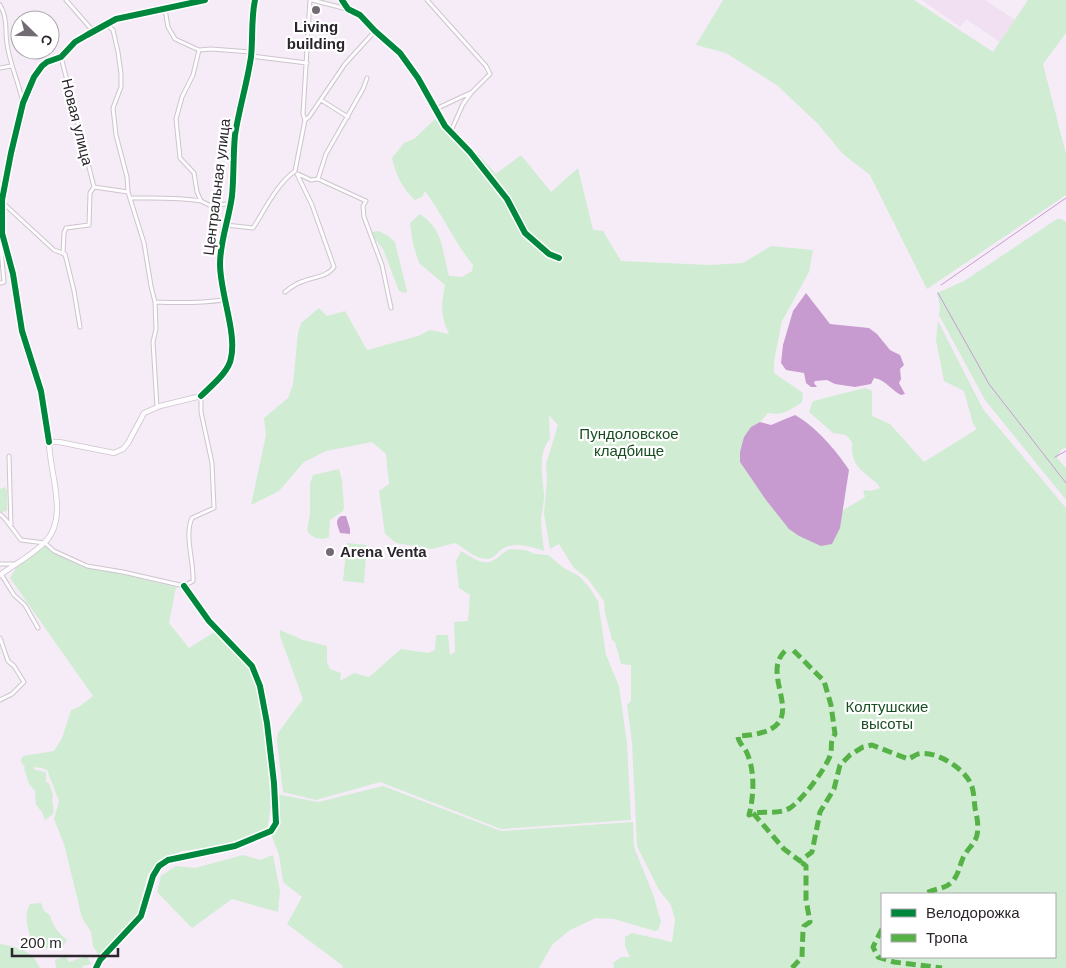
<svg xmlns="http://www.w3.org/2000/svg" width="1066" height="968" font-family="Arial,sans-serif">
<rect width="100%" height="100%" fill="#f6ecf7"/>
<!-- built -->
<path fill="#f0e0f2" d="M922,0h63l30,20 -15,22 -34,-23 -6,8z"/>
<!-- green -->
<path fill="#d0ecd3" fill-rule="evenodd" d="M723,0h191l79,52 35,-52h38v33l-23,31 23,90v41l-139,94 -57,-114 -27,-21 -25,-30 -40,-38 -52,-33 -30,-8z
M435,119l32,32 11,3 18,20 25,-19 30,37 27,-24 15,62 10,1 18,30 89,4 33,-2 28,-17 42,4 -4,22 -27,49 -8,40v12l29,20 -1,9c-11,8 -20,14 -34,11l-8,9 -9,5 50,111 3,-4 61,-37 -2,-7 8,1 9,-3c-3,-6 -6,-7 -11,-11 -14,-11 -18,-18 -17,-35l-6,-7 -13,-2 -24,-21 4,-11 52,-13 7,3v25l18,8 34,38 53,-33 -4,-5 -9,-33 -20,-10 -8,-41 2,-19 45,88 83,99v460h-452l-1,-5 8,-6h9l-5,-11v-9l7,-4 40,9 3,-22 -4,-15 -12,-15 -22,-44 -5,-103 -5,-38 4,-4v-36l-10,-1 -6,-22 -3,-2 -7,-27 -1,-12 -16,-22 -14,-11 -15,-24 -9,5 -6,-35 3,-35 -1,-15 12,-39 -9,-10 1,24c-13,14 -7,39 -6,57 0,7 -2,15 -3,23 0,10 2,22 3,32 -11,-4 -30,-10 -42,-2 -6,4 -7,10 -16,10 -10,0 -22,-11 -31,-16l-23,6 -36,-6 -11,-9 -6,-43 10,-7 -3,-30 -14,-12 -46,9 -22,11 -25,29 -28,14 15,-70 -2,-17 24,-20 5,-14 5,-51 3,-10 18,-15 8,8 18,-5 22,39 51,-14 12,-6 19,4c-9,-20 -8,-29 -4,-49l-26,-22 -6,-19 -3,-21 10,-9c24,16 22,37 29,62l13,1 10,-6 1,-6c-19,-23 -30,-50 -48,-74l-3,6 -7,3c-13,-12 -19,-25 -23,-42l12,-15 10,-4zM882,894h173v63h-173z
M1057,219h5l4,3v225l-5,3 -4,8 9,10v32l-81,-100 -46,-85 1,-8 -3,-14 27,-12z
M378,231l9,4 8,7 12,49 -1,2 -7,-2 -16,-42 -9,-11 -2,-6z
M339,469l3,11 2,27 -1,4 -13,9 -1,17c-7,4 -19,1 -22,-7l3,-16v-30l3,-9z
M5,487l2,4v20l-6,1 -1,-2v-21z
M347,543l20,2 -3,38 -21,-2z
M46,545l8,8 24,11 98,23 -7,36 20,25 27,-17 15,13 19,22 13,38 10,88 -6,39 -47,15 -38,5 -22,9 -12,14 -11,41 -38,41 -6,-10 -2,-14 -9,-14 -18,-74 -10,-25 5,-18 -12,-31 -5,-2 -9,-1 2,3 11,2v10l3,1 4,12c-2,7 2,12 0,19l-8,6 -3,-8 -6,-7 -1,-14 -6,-7 -5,-16 1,-2 -3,-2 -1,-4 2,-4 31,-5 8,-13 9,-28 8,-3 14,-11 -83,-118 6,-10z
M510,549l16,1 9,4 13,1 16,13 15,8 10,11 9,14 8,54 13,31 8,57 4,77 -130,9 -121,-47 -64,18 -33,-8 -6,-52 1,-7 25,-34 -23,-63v-6l23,10 24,6v16l3,7 11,4 -1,8 14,-8 15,4 32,-28 27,4 7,-3 1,-15h12l2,20 5,-3 -1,-30 14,-1 2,-26 -11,-7 -3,-27 5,-10c9,5 22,16 33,9 6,-3 9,-8 16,-11z
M383,786l118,45 132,-9 1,25 20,50 7,25 -3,8 -3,1 -41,-12 -18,-1 -26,12 -18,15 -13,23h-197l1,-2 -56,-42 15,-27 -19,-15 -4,-27 -8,-21 5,-13v-27l42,8z
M243,855l17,5 13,-5 7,36 -2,21 -46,-13 -40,29 -35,-36 4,-16 15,-10 19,2z
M41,903l3,8 6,4c2,10 9,19 17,25l-5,8 -9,2 -19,-6c-6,-11 -11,-28 -4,-40z
M0,944c17,3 32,6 40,24h-40z
M66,956l3,6 18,-6 4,8 -8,2 -1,2h-26l-1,-8z"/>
<!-- water -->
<path fill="#c89bd0" d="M806,293l24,31 39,4 8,6 13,16 10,5 4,10 -4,4 1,10 -2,4 6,11 -4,1c-10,-5 -15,-15 -27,-17l-3,6 -16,3 -20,-3 -8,-4 -12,1 -1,2 3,4h-6l-5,-4 -2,-10 -18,-3 -5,-7 2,-18 10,-34z
M795,415c20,11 42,36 54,55l-9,58 -8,16 -11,2 -22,-10 -10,-7 -23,-29 -26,-38v-10l4,-15 7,-10 9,-5 11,3z
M341,516h5l4,13v5l-10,-1c-2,-7 -6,-12 1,-17z"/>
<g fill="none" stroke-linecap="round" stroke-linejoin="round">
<!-- stream -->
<path stroke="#c89bd0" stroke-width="1" d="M941,285l125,-87
M938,293l51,91 77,99
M1055,457l11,-6"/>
<!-- minor casing -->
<g stroke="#ccc5cd" stroke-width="5">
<path id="minor" d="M66,0l27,31
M312,0l35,9
M342,0l6,9 12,6 15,16 25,22 18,25 27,48 25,26 37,47 18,34 24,21 10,4
M427,0l59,66 4,8 -19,19 -8,11 -12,27
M0,5c5,8 6,17 6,26 0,25 12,48 17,72
M165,9l3,18 7,12 24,11 12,-1 40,3
M107,25l6,5 5,22 3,22v13l-8,21 3,27 11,42 1,15 16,51 7,43 4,16 1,27 -3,13 4,65
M199,50l-6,25 -11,22 -6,22 4,39 14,15 3,19 4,9 8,4 21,-1
M251,56l56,7
M61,57l33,130
M0,68l11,-2
M321,100l27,17
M436,111l4,-4 30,-14
M305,120l4,-3 36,-53 30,-33
M298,174l13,6 7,-1 8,-25 37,-65 4,-11
M318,179l48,22 -3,5 1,11 18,48 9,43
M131,198c23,0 47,-1 70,3
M2,202l52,48 11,4 9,37 6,36
M226,225l27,3c13,-20 23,-43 42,-57l10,-51 -2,-6 7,-114
M63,254l1,-21 2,-5 23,-3 1,-32 4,-6 34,5
M0,283l4,-1 -3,-33 1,-14
M285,292c6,-5 11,-9 19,-11 10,-4 23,-4 30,-14l-22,-62 -15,-31
M155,302c23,1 46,1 69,-2
M49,442l-8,-51 -19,-60 -9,-57 -11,-41v-33l9,-47 12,-50 11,-26 8,-11 5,-4 14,-5 14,-15 12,-7 29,-16 89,-19
M9,456l2,71
M0,514l6,6 15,20 24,3 9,8 33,15 36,6 61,14 9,-5c1,-20 -9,-46 -1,-63l22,-10 -2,-45 -11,-51v-16
M0,564h15
M1,574l13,21 11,10 13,23
M0,638l8,23 6,5 10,16 -12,12 -12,6
M96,968l4,-8 41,-44 12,-40 6,-10 9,-6 67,-14 36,-15 5,-8 -2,-40 -7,-60 -7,-37 -8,-20 -43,-45 -25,-35"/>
</g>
<!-- tertiary casing -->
<g stroke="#ccc5cd" stroke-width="6">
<path id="tertiary" d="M0,575c15,-11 31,-19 44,-32 26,-24 5,-71 5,-101h10l55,11 9,-4 5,-6 16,-30 16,-7 41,-10 25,-27 5,-9 1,-22 -8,-38 -4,-43 12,-60 3,-62 11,-46 5,-33 1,-41 3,-15"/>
</g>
<!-- minor -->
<use href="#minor" stroke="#fefcfe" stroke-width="3"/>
<!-- tertiary -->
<use href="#tertiary" stroke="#fefcfe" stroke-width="4.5"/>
<!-- quiet -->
<path stroke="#56b246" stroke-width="5" stroke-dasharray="10 5" stroke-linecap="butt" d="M785,651c-29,27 37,81 -47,85 0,7 6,10 9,17 8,18 7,43 2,62 13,-6 27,1 41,-7 13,-9 34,-37 40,-52 3,-9 -1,-13 5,-22l-4,-29 -7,-24 -32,-32
M753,813l31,36 16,12 12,-9 8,-40 14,-23 6,-24 10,-10 13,-8 9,-2 36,14c3,-1 7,-4 10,-5 17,-4 44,13 52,28 4,7 4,18 5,26 2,9 4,18 2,27 -2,9 -10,14 -14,23 -4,9 -4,16 -11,24 -8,8 -18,6 -27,12
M882,929l-9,18 5,10 16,5 48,6
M792,968l10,-11 1,-28 1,-3 6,-4 -4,-22v-34l-6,-5"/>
<!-- cycleway casing -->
<g stroke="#fff" stroke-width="9">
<path id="cycleway" d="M342,0l6,9 12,6 15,16 25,22 18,25 27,48 25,26 37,47 18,34 24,21 10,4
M201,396c10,-10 28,-24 30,-38 6,-25 -11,-65 -11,-94 0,-23 9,-45 12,-68 2,-20 1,-40 3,-61 4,-26 12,-51 16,-78 2,-19 0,-38 4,-57
M49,442l-8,-51 -19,-60 -9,-57 -11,-41v-33l9,-47 12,-50 11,-26 8,-11 5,-4 14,-5 14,-15 12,-7 29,-16 89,-19
M96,968l4,-8 41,-44 12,-40 6,-10 9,-6 67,-14 36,-15 5,-8 -2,-40 -7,-60 -7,-37 -8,-20 -43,-45 -25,-35"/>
</g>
<!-- cycleway -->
<use href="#cycleway" stroke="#00873e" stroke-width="6"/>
</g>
<!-- markers -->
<g fill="#726b73" stroke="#fff" stroke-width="2">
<circle cx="316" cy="10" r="5"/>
<circle cx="330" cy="552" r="5"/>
</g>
<g text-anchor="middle" stroke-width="4.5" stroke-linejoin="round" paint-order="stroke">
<!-- poi labels -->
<g font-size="15" font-weight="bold" fill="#2b252c" stroke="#fff">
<text x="316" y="32">Living<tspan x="316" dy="17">building</tspan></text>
<text x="340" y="557" text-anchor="start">Arena Venta</text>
</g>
<!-- street labels -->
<g font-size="15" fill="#2b252c" stroke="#fff">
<text transform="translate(77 122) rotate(76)" y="5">Новая улица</text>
<text transform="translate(217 187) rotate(-83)" y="5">Центральная улица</text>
</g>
<!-- park labels -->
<g font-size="15" fill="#184d21" stroke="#fff">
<text x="629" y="439">Пундоловское<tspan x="629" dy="17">кладбище</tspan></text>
<text x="887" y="712">Колтушские<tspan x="887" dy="17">высоты</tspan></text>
</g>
</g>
<!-- legend -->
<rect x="881" y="893" width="175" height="65" fill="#ffffff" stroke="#aaa8ab"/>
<rect x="891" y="909" width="25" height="8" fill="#00873e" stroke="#aaa8ab"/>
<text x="926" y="918" font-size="15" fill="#2b252c">Велодорожка</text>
<rect x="891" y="934" width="25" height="8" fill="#56b246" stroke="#aaa8ab"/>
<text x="926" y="943" font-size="15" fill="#2b252c">Тропа</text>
<!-- north arrow -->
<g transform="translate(35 35) rotate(113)"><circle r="24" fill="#ffffff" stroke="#aaa8ab"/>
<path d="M0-4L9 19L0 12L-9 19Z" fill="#726b73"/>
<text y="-8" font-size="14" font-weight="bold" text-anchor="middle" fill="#2b252c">С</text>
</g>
<!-- scale -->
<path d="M12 948v8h106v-8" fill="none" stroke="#2b252c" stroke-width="2.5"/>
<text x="20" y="948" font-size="15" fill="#2b252c" stroke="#ffffff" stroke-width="4" paint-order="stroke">200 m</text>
</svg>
